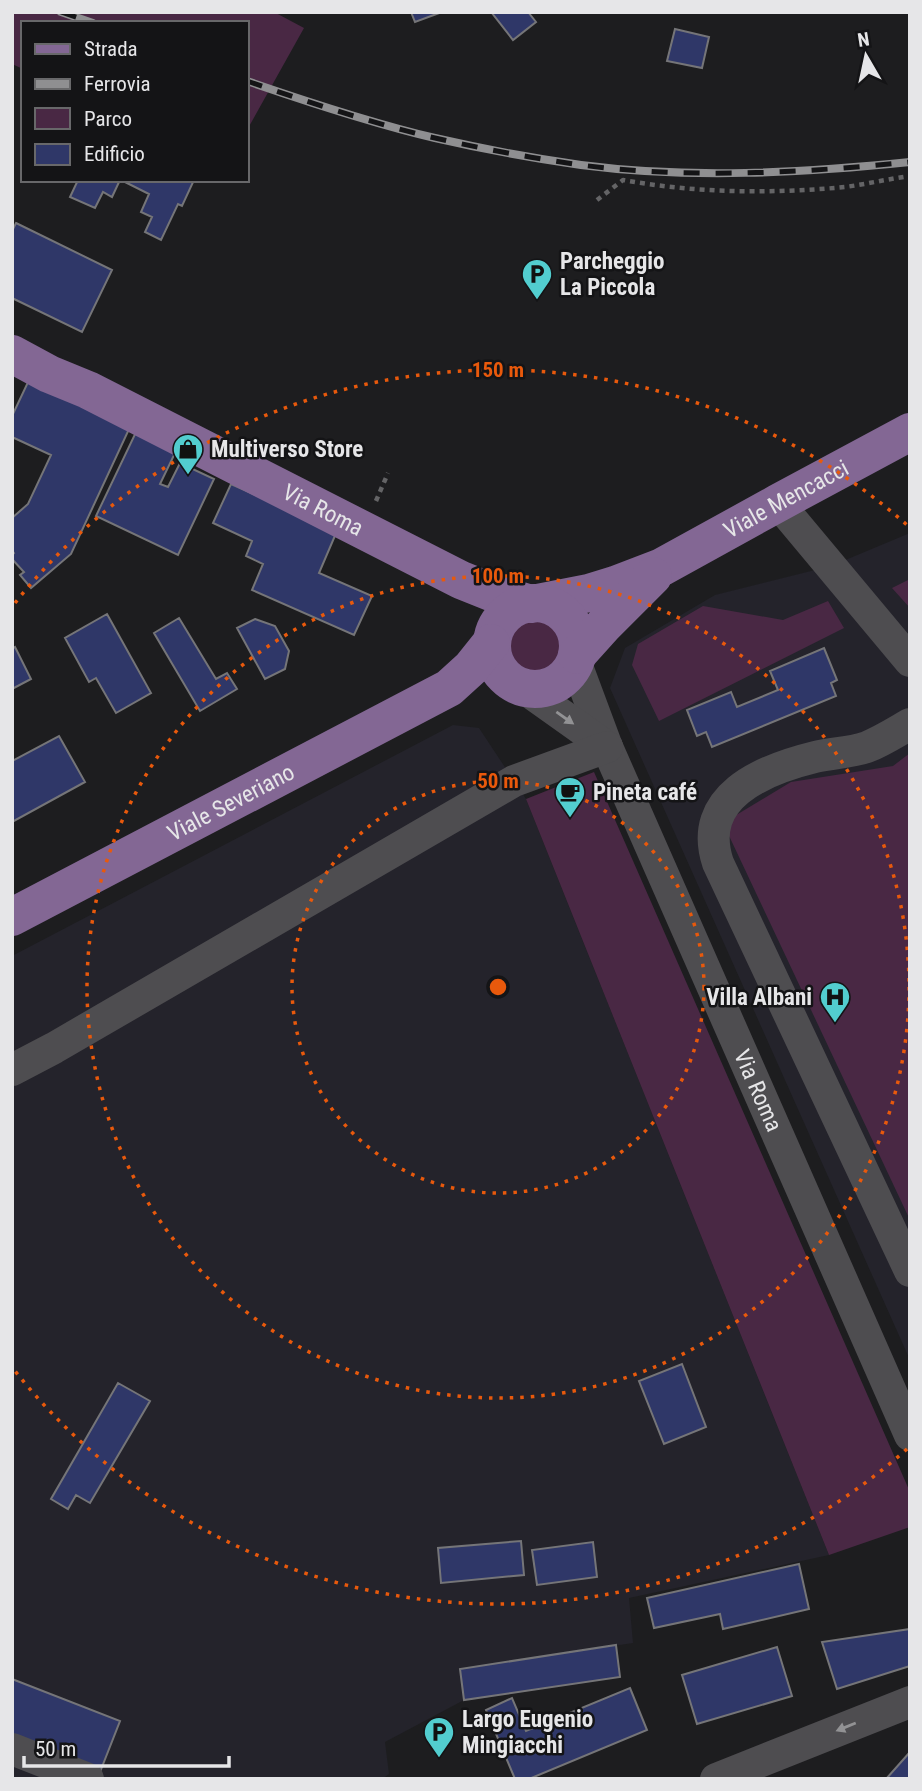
<svg xmlns="http://www.w3.org/2000/svg" width="922" height="1791" font-family="'Roboto Condensed',sans-serif">
<rect width="100%" height="100%" fill="#1d1d1f"/>
<!-- built -->
<path fill="#24232b" d="M910,533v827l-300,-672 15,-40 90,-53 116,-29z
M453,725l26,3 47,71 303,756 -200,43 4,45 -173,26 4,31 -79,42 4,32 -7,5h-370v-823z"/>
<!-- green -->
<path fill="#492844" d="M12,12h262l30,16 -57,102v-107h-224v46l-11,-5z
M910,579v29l-18,-20z
M828,601l16,27 -185,93 -27,-56 6,-21 65,-38 80,14z
M505 647a30 30 0 1 1 60 0a30 30 0 1 1-60 0Z
M910,753v467l-187,-397 68,-41 102,-16z
M594,772l316,720v35l-81,28 -303,-756z"/>
<!-- building -->
<path fill="#2f3768" stroke="#757578" stroke-width="2" d="M411,12h31l-27,10z
M493,12h35l8,10 -23,18 -21,-27z
M675,29l34,8 -7,31 -35,-7z
M78,180h42l-8,17 -9,-5 -8,16 -25,-11z
M121,180h73l-12,26 -4,-2 -17,36 -16,-8 7,-15 -11,-5 8,-18z
M16,223l96,47 -30,62 -70,-34v-67z
M29,380l101,47 -59,127 -40,34 -11,-13 4,-3 -12,-13v-4l2,-2 -2,-3v-32l16,-14 23,-49 -39,-18v-21z
M137,430l40,19 -17,35 8,3 12,-24 34,16 -36,76 -82,-39z
M231,484l106,47 -18,42 53,23 -18,39 -102,-45 11,-26 -17,-8 6,-15 -39,-18z
M107,614l44,79 -35,20 -20,-35 -7,4 -24,-44z
M179,618l37,61 11,-6 10,16 -37,22 -46,-78z
M255,619l20,7 14,25 -4,18 -20,10 -28,-51z
M15,647l16,32 -19,10v-40z
M824,648l13,32 -6,3 5,13 -124,51 -6,-15 -9,4 -10,-26 44,-18 6,15 41,-17 -8,-19z
M59,736l26,46 -73,40v-61z
M682,1364l24,63 -42,17 -25,-63z
M118,1383l32,18 -60,102 -14,-8 -8,14 -17,-10z
M521,1541l3,34 -83,8 -3,-35z
M593,1542l4,35 -60,8 -5,-35z
M799,1564l10,45 -86,20 -3,-15 -66,14 -7,-30z
M910,1629v37l-73,23 -15,-47z
M616,1645l4,32 -156,23 -4,-31z
M777,1647l15,49 -95,28 -15,-49z
M12,1679l108,42 -20,51 -88,-35z
M630,1688l17,42 -118,49h-14l-29,-69 26,-12 14,33z
M910,1752v27h-24z"/>
<g fill="none" stroke-linecap="round" stroke-linejoin="round">
<!-- path -->
<path stroke="#646466" stroke-width="4.5" stroke-dasharray="5 5" stroke-linecap="butt" d="M597,200l26,-20c71,13 150,14 222,7 22,-3 43,-8 65,-11
M376,501l12,-28"/>
<!-- minor -->
<g stroke="#4e4d50" stroke-width="32">
<path d="M778,503l132,158"/>
<path id="s1" d="M575,661l32,86 303,688"/>
<path d="M524,688l83,59"/>
<path d="M910,724c-14,8 -28,17 -43,23 -17,6 -35,6 -52,10 -53,13 -119,40 -97,106l192,408"/>
<path d="M12,1070l42,-22 460,-267 93,-34"/>
<path d="M12,1749l76,30"/>
<path d="M716,1779l194,-77"/>
</g>
<!-- major -->
<g stroke="#836794" stroke-width="38">
<path id="s2" d="M12,354l37,20 39,16 373,190 30,12 40,12"/>
<path id="s3" d="M538,603l51,-10 26,-8 47,-18 116,-64 132,-71"/>
<circle cx="535" cy="646" r="43"/>
<path d="M577,655l27,-30 49,-49"/>
<path id="s4" d="M12,917l437,-229 22,-20 20,-25"/>
</g>
<!-- rail casing -->
<g stroke="#8f8f91" stroke-width="8">
<path id="rail" d="M61,12l32,11
M247,81c61,21 124,42 188,57 48,11 97,20 146,27 108,14 221,8 329,-3"/>
</g>
<!-- rail -->
<use href="#rail" stroke="#141416" stroke-width="5" stroke-dasharray="16" stroke-linecap="butt"/>
</g>
<!-- one-way arrows -->
<defs><path id="oneway-solid" d="M-6-.8H1V-3.2L6.5 0L1 3.2V.8H-6Z" transform="scale(1.75)"/></defs>
<g fill="#929294">
<use href="#oneway-solid" transform="translate(565 718) rotate(35)"/>
<use href="#oneway-solid" transform="translate(846 1727) rotate(158)"/>
</g>
<!-- distance rings -->
<g fill="none" stroke="#e8590c" stroke-width="3.5" stroke-dasharray="3.5 7">
<circle cx="498" cy="987" r="206"/>
<circle cx="498" cy="987" r="411"/>
<path d="M907 1449A617 617 0 0 1 15 1371M15 603A617 617 0 0 1 907 525"/>
</g>
<!-- icons -->
<defs>
<g id="parking-pin" transform="scale(1.575)"><path d="M0 17L-7.5 6A9.5 9.5 0 1 1 7.5 6Z" fill="#52cdcf" stroke="#141416"/><path d="M-3.5-5.5H1a3.5 3.5 0 0 1 0 7H-1V5.5H-3.5ZM-1-3.4V-.6H.8a1.4 1.4 0 0 0 0-2.8Z" fill="#111"/></g>
<g id="shop-pin" transform="scale(1.575)"><path d="M0 17L-7.5 6A9.5 9.5 0 1 1 7.5 6Z" fill="#52cdcf" stroke="#141416"/><path d="M-5-2.5h2.3a2.7 3.5 0 0 1 5.4 0H5L5.5 6h-11ZM-1.5-2.5h3a1.5 2.3 0 0 0-3 0Z" fill="#111"/></g>
<g id="cafe-pin" transform="scale(1.575)"><path d="M0 17L-7.5 6A9.5 9.5 0 1 1 7.5 6Z" fill="#52cdcf" stroke="#141416"/><path d="M-5.5-4.5H6V0H3Q3 3.5 0 3.5H-2.5Q-5.5 3.5-5.5 0ZM3-3.2v2h1.7v-2ZM-6 4.5H4V6H-6Z" fill="#111"/></g>
<g id="hospital-pin" transform="scale(1.575)"><path d="M0 17L-7.5 6A9.5 9.5 0 1 1 7.5 6Z" fill="#52cdcf" stroke="#141416"/><path d="M-5-5h3v3.5h4V-5h3V5h-3V1.5h-4V5h-3Z" fill="#111"/></g>
</defs>
<g fill-rule="evenodd">
<use href="#parking-pin" x="537" y="274"/>
<use href="#shop-pin" x="188" y="449"/>
<use href="#cafe-pin" x="570" y="792"/>
<use href="#hospital-pin" x="835" y="997"/>
<use href="#parking-pin" x="439" y="1732"/>
</g>
<g text-anchor="middle" stroke-width="5" stroke-linejoin="round" paint-order="stroke">
<!-- poi labels -->
<g font-size="23" font-weight="bold" fill="#e6e6e8" stroke="#141416" text-anchor="start">
<text x="560" y="269">Parcheggio<tspan x="560" dy="26">La Piccola</tspan></text>
<text x="211" y="457">Multiverso Store</text>
<text x="593" y="800">Pineta café</text>
<text x="812" y="1005" text-anchor="end">Villa Albani</text>
<text x="462" y="1727">Largo Eugenio<tspan x="462" dy="26">Mingiacchi</tspan></text>
</g>
<!-- street labels -->
<g font-size="23" fill="#e6e6e8" stroke="#141416">
<text dy="8" stroke="none"><textPath href="#s3" startOffset="271">Viale Mencacci</textPath></text>
<text dy="8" stroke="none"><textPath href="#s2" startOffset="348">Via Roma</textPath></text>
<text dy="8" stroke="none"><textPath href="#s4" startOffset="247">Viale Severiano</textPath></text>
<text dy="8" stroke="none"><textPath href="#s1" startOffset="467">Via Roma</textPath></text>
</g>
</g>
<circle cx="498" cy="987" r="10" fill="#e8590c" stroke="#141416" stroke-width="3.5"/>
<g font-size="21" text-anchor="middle" font-weight="bold" fill="#e8590c" stroke="#141416" stroke-width="5" stroke-linejoin="round" paint-order="stroke">
<text x="498" y="377">150 m</text>
<text x="498" y="583">100 m</text>
<text x="498" y="788">50 m</text>
</g>
<!-- border -->
<rect width="922" height="1791" fill="none" stroke="#e6e6e8" stroke-width="28"/>
<!-- legend -->
<rect x="21" y="21" width="228" height="161" fill="#141416" stroke="#68686a" stroke-width="2"/>
<rect x="35" y="44" width="35" height="10" fill="#836794" stroke="#68686a" stroke-width="2"/>
<text x="84" y="56" font-size="21" fill="#e6e6e8">Strada</text>
<rect x="35" y="79" width="35" height="10" fill="#8f8f91" stroke="#68686a" stroke-width="2"/>
<text x="84" y="91" font-size="21" fill="#e6e6e8">Ferrovia</text>
<rect x="35" y="108" width="35" height="21" fill="#492844" stroke="#68686a" stroke-width="2"/>
<text x="84" y="126" font-size="21" fill="#e6e6e8">Parco</text>
<rect x="35" y="144" width="35" height="21" fill="#2f3768" stroke="#68686a" stroke-width="2"/>
<text x="84" y="161" font-size="21" fill="#e6e6e8">Edificio</text>
<!-- north arrow -->
<g transform="translate(866 56) rotate(351)" stroke="#141416" stroke-width="5" paint-order="stroke">
<path d="M0-5L12 26L0 18L-12 26Z" fill="#e6e6e8"/>
<text y="-10" font-size="19" font-weight="bold" text-anchor="middle" fill="#e6e6e8">N</text>
</g>
<!-- scale -->
<path d="M24 1756v10h205v-10" fill="none" stroke="#e6e6e8" stroke-width="3.5"/>
<text x="35" y="1756" font-size="21" fill="#e6e6e8" stroke="#141416" stroke-width="5" paint-order="stroke">50 m</text>
</svg>
